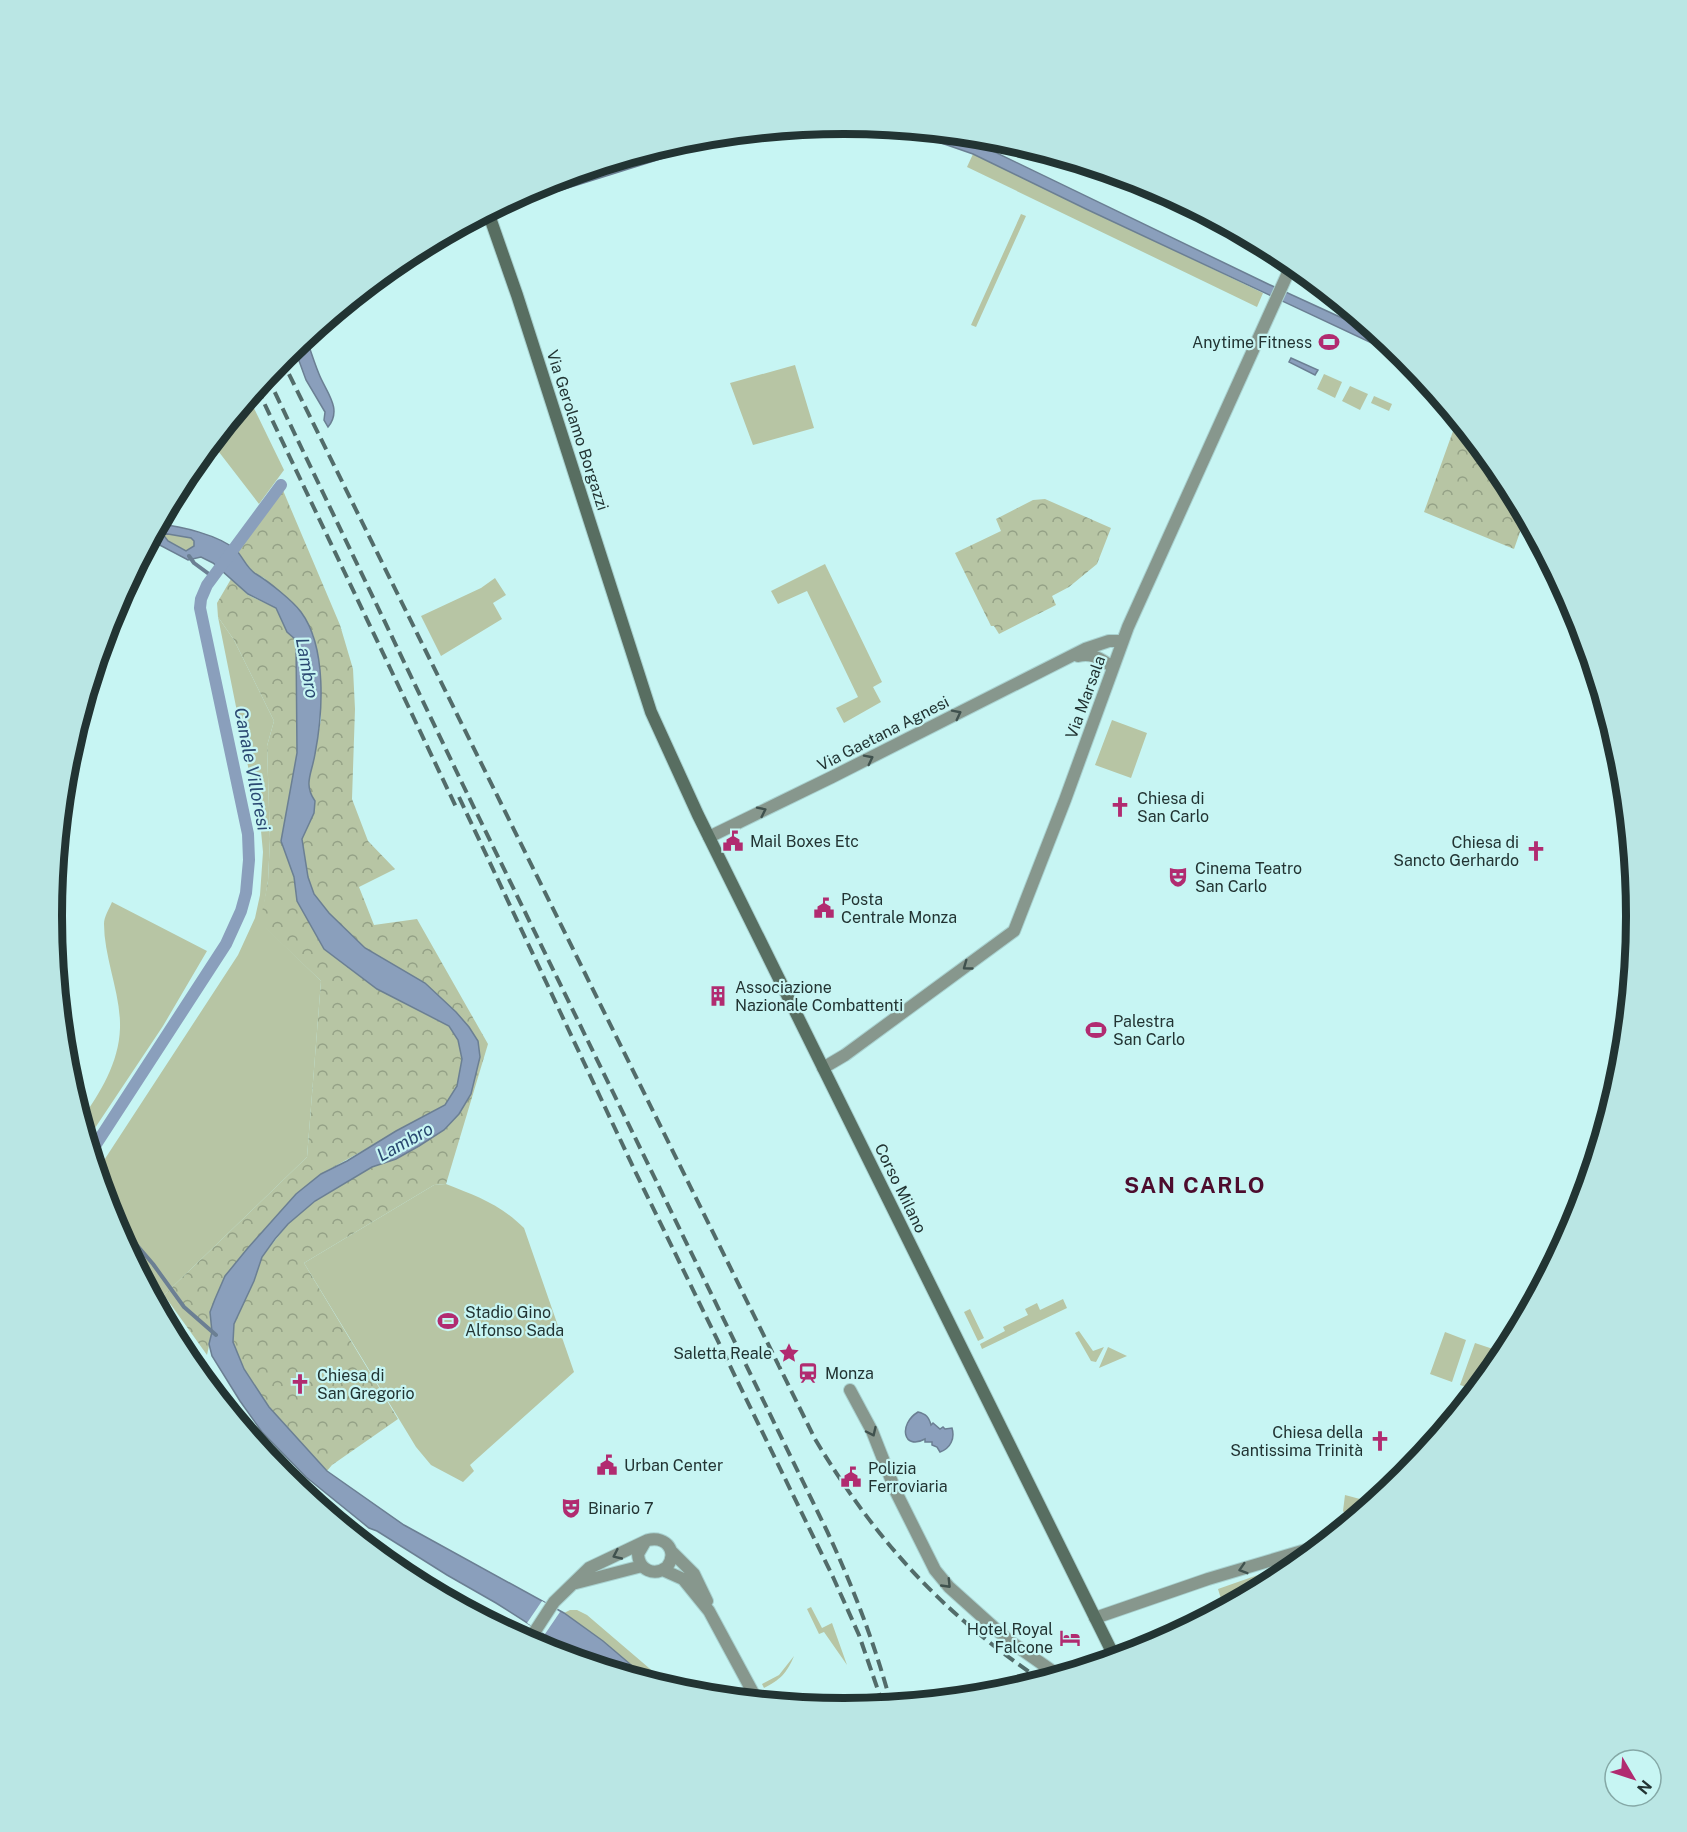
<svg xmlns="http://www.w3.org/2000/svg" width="1687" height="1832" font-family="'Public Sans',sans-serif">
<defs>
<pattern id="forest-crowns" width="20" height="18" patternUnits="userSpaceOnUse" patternTransform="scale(1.5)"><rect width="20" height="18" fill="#b7c5a4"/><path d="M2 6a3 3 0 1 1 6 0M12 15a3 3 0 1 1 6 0" fill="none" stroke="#94a186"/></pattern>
</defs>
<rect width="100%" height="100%" fill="#c7f5f3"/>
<!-- green -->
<path fill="#b7c5a4" d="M973,154l290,139 -6,14 -290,-140z
M1021,214l5,2 -50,111 -5,-2z
M795,365l19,63 -61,17 -23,-62z
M1324,374l18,8 -7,16 -18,-9z
M1350,386l18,8 -8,16 -18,-9z
M1374,396l18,8 -3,7 -18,-8z
M249,398l35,72 -25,34 -47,-61z
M161,532l30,6 3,3v5l-8,5 -18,-10z
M825,564l57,118 -9,5 8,15 -37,21 -8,-15 22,-11 -51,-106 -29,13 -7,-13z
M495,578l11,17 -13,8 9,16 -61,37 -20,-40 60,-28z
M218,617l16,23 40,81 -7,25 3,93 -2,42 -7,42 60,58 -14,176 -143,138 -30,-33 -23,-43 -14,-48 141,-216 17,-37 5,-23 3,-43 -2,-21z
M1112,720l35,13 -16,45 -36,-13z
M112,902l95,49 -44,75 -76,114 -6,-20c19,-27 38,-57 39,-92 1,-34 -16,-70 -16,-104 0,-7 5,-15 8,-22z
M446,1184c30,12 54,20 78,44l50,144 -104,93 4,6 -11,11 -32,-17 -15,-18 -112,-184 130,-78z
M1063,1299l4,9 -85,41 -2,-5 25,-13 -2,-4 25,-12 -3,-6 12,-6 3,7z
M970,1309l14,29 -6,3 -14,-29z
M1079,1331l14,20 11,-4 -8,15 -5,-1 -16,-28z
M1445,1332l21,8 -14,42 -22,-8z
M1475,1343l21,7 -8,24 -13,16 -15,-5z
M1108,1347l19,9 -28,12z
M1345,1495l15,4 -3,11 2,3 -9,7 -7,-9z
M1272,1570l-2,12 -52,28 -2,-7 6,-1 -4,-13z
M811,1607l11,21 10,-5 15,42 -23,-33 -5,2 -12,-25z
M570,1610h7l10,5 69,59 11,13 -17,-6 -47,-40 -39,-28z
M794,1656c-7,17 -14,24 -30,32l-2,-4 17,-9z"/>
<!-- forest -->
<path fill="url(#forest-crowns)" d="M1457,420l46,56 22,42 -11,31 -90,-37z
M282,488l58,137 13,44 2,40 -3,90 16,42 27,28 -36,18 15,38 43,-6 71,125 -42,140 -12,1 -130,78 94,156 -66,46 -5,6 -58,-64 -25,-38 -11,-27 1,-18 20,-43 8,-24 26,-33 27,-23 57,-34 24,-8 23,-13 61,-89 -55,-74 -60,-35 -36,-35 -15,-19 -6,-17 -6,-38 12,-26 1,-12 -7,-10 1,-15 12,-56v-23l-3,-37 -5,-26 -34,-41 -15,-15 -10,-5 -18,-22z
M1045,499l66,29 -14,36 -28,23 -17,9 4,9 -57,29 -5,-8h-3l-36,-73 46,-22 -5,-12 37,-19z
M231,579l17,16 28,13 11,24 9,8 1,113 -16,88 13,36 3,24 27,48 53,40 72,37 9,14 4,19 -5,27 -12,19 -124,69 -25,20 -49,55 -22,27 -15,36 2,20 -5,23 -43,-60 143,-138 14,-176 -61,-58 8,-42 2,-42 -3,-93 7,-25 -40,-81 -16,-23 -1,-14z"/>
<!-- water -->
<path fill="#8a9fbc" stroke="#6b7f93" stroke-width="1.5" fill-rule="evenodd" d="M901,129l56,6 15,6 296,143 109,50 31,26 -322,-151 -113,-55z
M740,134l-258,81 59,-31 148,-45z
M306,337c4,12 8,25 13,37 7,18 24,35 9,53l-4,-7 1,-8 -19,-32 -12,-33z
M1291,358l27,12 -3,5 -26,-13z
M159,524c21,2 60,11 77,26 7,7 11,19 20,24 12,7 37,27 45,38 26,35 22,101 14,142 -3,19 -12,30 0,47l-1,12 -12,26 6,38 6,17 15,19 36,35 60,35 31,29 13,15 9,14 2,16 -9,37 -12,20 -15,16 -25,16 -23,13 -24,8 -57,34 -27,23 -13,15 -13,18 -8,24 -20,43 -1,18 11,27 25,38 58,64 77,54 160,88 39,28 47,40 -60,-18 -94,-60 -49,-28 -70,-44 -8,-3 -63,-51 -44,-45 -22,-31 -28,-45 -3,-12 3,-12 -2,-20 5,-13 10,-23 22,-27 49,-55 25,-20 26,-13 49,-30 49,-26 12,-19 5,-27 -4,-19 -9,-14 -72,-37 -53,-40 -27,-48 -3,-24 -13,-36 16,-88 -1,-113 -9,-8 -11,-24 -28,-14 -35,-31 -12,-6 -13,3 -38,-20zM162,533l29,5 3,3v5l-8,5 -18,-10z
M918,1412c8,2 11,5 13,13l2,-2 7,6 3,-2 2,2 7,-1c3,10 -1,20 -12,24l-3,-5 -5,-2v-3h-7v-3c-22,12 -27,-15 -7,-27z"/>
<!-- pier -->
<path fill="#c7f5f3" d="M542,1601l18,11 -15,22 -18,-11z"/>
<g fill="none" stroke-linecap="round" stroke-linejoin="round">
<!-- stream -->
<path stroke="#6b7f93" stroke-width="4" d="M189,556l5,7 19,14
M110,1214l43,50 31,43 32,28"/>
<!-- canal -->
<path stroke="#8a9fbc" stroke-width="12" d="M91,1152l135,-208 15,-33 5,-18 3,-33 -1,-26 -48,-226 1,-9 6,-14 74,-100"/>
<!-- tertiary casing -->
<g stroke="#a9d2d0" stroke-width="14">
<path id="tertiary" d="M1078,656c15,-4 23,4 35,11
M709,837l123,-60 253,-128 24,-8h14
M823,1068l22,-13 169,-124 51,-131 63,-173 164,-363
M850,1390l22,41 24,61 39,78 14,17 59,53 50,35
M672,1552l22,22 13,27
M663,1570l20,9 26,32 48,89
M576,1583l66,-17
M1095,1618l113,-39 111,-33
M528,1642l26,-40 35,-34 59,-28c19,-4 30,12 19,27 -13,10 -28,3 -29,-13l7,-12"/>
</g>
<!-- secondary casing -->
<g stroke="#a9d2d0" stroke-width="14">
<path id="secondary" d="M488,212l29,83 134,417 47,103 417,843"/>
</g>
<!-- tertiary -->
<use href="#tertiary" stroke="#87978d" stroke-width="12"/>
<!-- secondary -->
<use href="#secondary" stroke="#586e61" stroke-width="12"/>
<!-- rail -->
<path stroke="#526c6a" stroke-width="4" stroke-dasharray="12 6" stroke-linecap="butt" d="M281,358l534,1081c61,102 128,175 226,241
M267,376l196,409 364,746c26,56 48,113 64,173
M257,388l200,421
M459,797l176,374 198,406 26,58 21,61"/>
</g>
<!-- one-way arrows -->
<defs><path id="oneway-chevron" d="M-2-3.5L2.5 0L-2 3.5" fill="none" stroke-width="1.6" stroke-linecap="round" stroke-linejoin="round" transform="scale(1.5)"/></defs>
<g stroke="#40524e">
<use href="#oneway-chevron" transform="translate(957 714) rotate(-27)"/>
<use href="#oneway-chevron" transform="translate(869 759) rotate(-27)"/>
<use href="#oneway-chevron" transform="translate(762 811) rotate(-26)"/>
<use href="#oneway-chevron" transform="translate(967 966) rotate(144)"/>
<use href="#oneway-chevron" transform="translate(872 1432) rotate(65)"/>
<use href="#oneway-chevron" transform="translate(617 1555) rotate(155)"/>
<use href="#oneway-chevron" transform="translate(1243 1569) rotate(163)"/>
<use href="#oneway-chevron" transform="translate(947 1584) rotate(46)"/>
</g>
<!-- icons -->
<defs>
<g id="stadium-bare" transform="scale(1.62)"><path d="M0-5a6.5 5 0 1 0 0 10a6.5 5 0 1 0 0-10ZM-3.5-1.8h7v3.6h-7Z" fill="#b12b70" stroke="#c7f5f3" stroke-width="2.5" paint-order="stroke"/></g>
<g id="church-bare" transform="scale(1.62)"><path d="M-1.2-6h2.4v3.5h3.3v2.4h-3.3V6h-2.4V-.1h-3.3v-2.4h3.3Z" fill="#b12b70" stroke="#c7f5f3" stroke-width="2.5" paint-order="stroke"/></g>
<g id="civic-bare" transform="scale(1.62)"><path d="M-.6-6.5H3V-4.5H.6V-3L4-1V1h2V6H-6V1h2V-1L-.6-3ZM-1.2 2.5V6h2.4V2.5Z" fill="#b12b70" stroke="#c7f5f3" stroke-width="2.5" paint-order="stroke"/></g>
<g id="theatre-bare" transform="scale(1.62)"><path d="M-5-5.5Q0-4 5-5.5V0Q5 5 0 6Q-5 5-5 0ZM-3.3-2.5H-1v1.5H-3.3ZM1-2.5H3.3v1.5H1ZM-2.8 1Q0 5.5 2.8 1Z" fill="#b12b70" stroke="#c7f5f3" stroke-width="2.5" paint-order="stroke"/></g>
<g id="building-bare" transform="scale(1.62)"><path d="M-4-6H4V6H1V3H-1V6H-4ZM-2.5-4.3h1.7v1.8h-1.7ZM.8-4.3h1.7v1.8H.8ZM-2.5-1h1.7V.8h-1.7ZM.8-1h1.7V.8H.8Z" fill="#b12b70" stroke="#c7f5f3" stroke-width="2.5" paint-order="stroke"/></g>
<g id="sight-bare" transform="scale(1.62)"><path d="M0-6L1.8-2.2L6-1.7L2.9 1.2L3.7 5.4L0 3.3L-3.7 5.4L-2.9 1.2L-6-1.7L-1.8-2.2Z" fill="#b12b70" stroke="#c7f5f3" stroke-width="2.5" paint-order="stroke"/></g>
<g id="station-bare" transform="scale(1.62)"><path d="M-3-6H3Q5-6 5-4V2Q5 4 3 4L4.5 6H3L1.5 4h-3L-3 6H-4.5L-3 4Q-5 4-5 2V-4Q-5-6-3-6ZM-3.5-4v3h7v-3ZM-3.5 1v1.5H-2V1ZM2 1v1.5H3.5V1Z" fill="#b12b70" stroke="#c7f5f3" stroke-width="2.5" paint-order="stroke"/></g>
<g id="hotel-bare" transform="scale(1.62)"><path d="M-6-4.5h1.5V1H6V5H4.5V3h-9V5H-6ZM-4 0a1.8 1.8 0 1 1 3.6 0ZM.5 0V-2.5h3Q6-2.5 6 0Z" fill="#b12b70" stroke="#c7f5f3" stroke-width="2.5" paint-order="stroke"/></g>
</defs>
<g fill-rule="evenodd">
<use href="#stadium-bare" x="1329" y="342"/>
<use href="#church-bare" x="1120" y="807"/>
<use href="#civic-bare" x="733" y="841"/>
<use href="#church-bare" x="1536" y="851"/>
<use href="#theatre-bare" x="1178" y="877"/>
<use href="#civic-bare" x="824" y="908"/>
<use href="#building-bare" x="718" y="996"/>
<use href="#stadium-bare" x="1096" y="1030"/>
<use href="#stadium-bare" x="448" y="1321"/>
<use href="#sight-bare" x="789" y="1353"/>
<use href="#station-bare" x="808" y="1373"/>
<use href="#church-bare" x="300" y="1384"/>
<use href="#church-bare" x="1380" y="1441"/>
<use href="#civic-bare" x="607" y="1465"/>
<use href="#civic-bare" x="851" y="1477"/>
<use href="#theatre-bare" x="571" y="1508"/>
<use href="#hotel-bare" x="1070" y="1638"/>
</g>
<g text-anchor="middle" stroke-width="4.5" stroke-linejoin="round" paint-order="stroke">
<!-- poi labels -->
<g font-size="16" fill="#223433" stroke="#c7f5f3" text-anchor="start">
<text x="1312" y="348" text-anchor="end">Anytime Fitness</text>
<text x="1137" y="804">Chiesa di<tspan x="1137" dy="18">San Carlo</tspan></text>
<text x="750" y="847">Mail Boxes Etc</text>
<text x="1519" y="848" text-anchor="end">Chiesa di<tspan x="1519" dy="18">Sancto Gerhardo</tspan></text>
<text x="1195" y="874">Cinema Teatro<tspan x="1195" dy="18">San Carlo</tspan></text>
<text x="841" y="905">Posta<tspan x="841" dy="18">Centrale Monza</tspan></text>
<text x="735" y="993">Associazione<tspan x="735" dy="18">Nazionale Combattenti</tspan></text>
<text x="1113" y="1027">Palestra<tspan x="1113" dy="18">San Carlo</tspan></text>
<text x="465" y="1318">Stadio Gino<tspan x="465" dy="18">Alfonso Sada</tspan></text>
<text x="772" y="1359" text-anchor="end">Saletta Reale</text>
<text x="825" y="1379">Monza</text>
<text x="317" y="1381">Chiesa di<tspan x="317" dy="18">San Gregorio</tspan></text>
<text x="1363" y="1438" text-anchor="end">Chiesa della<tspan x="1363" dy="18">Santissima Trinità</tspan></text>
<text x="624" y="1471">Urban Center</text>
<text x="868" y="1474">Polizia<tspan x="868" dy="18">Ferroviaria</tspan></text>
<text x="588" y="1514">Binario 7</text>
<text x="1053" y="1635" text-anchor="end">Hotel Royal<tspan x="1053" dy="18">Falcone</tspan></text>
</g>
<!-- street labels -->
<g font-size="16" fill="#223433" stroke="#c7f5f3">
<text transform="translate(578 430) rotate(72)" y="6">Via Gerolamo Borgazzi</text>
<text transform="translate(1085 697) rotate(-70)" y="6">Via Marsala</text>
<text transform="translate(883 733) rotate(-27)" y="6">Via Gaetana Agnesi</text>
<text transform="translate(901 1188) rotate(64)" y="6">Corso Milano</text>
</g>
<!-- water labels -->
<g font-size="18" font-style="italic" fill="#2a4871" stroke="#c7f5f3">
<text transform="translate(307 668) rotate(80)" y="6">Lambro</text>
<text transform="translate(252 769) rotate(79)" y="6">Canale Villoresi</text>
<text transform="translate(405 1142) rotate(-29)" y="6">Lambro</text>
</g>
<!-- district labels -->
<g font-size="22" font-weight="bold" letter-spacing="1.5" fill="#4d0d2e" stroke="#c7f5f3">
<text x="1195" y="1193">SAN CARLO</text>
</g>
</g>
<!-- crop -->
<path d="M0 0H1687V1832H0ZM62 916a782 782 0 1 1 1564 0a782 782 0 1 1-1564 0Z" fill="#bae6e4" fill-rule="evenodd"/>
<path fill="none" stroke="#223433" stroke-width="8" d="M62 916a782 782 0 1 1 1564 0a782 782 0 1 1-1564 0Z"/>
<!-- north arrow -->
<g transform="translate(1633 1778) rotate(129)"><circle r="28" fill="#c7f5f3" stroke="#85a8a6" stroke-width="1.5"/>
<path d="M0-4.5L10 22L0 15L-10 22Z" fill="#b12b70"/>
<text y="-9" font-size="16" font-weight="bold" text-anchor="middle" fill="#223433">N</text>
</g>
</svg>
